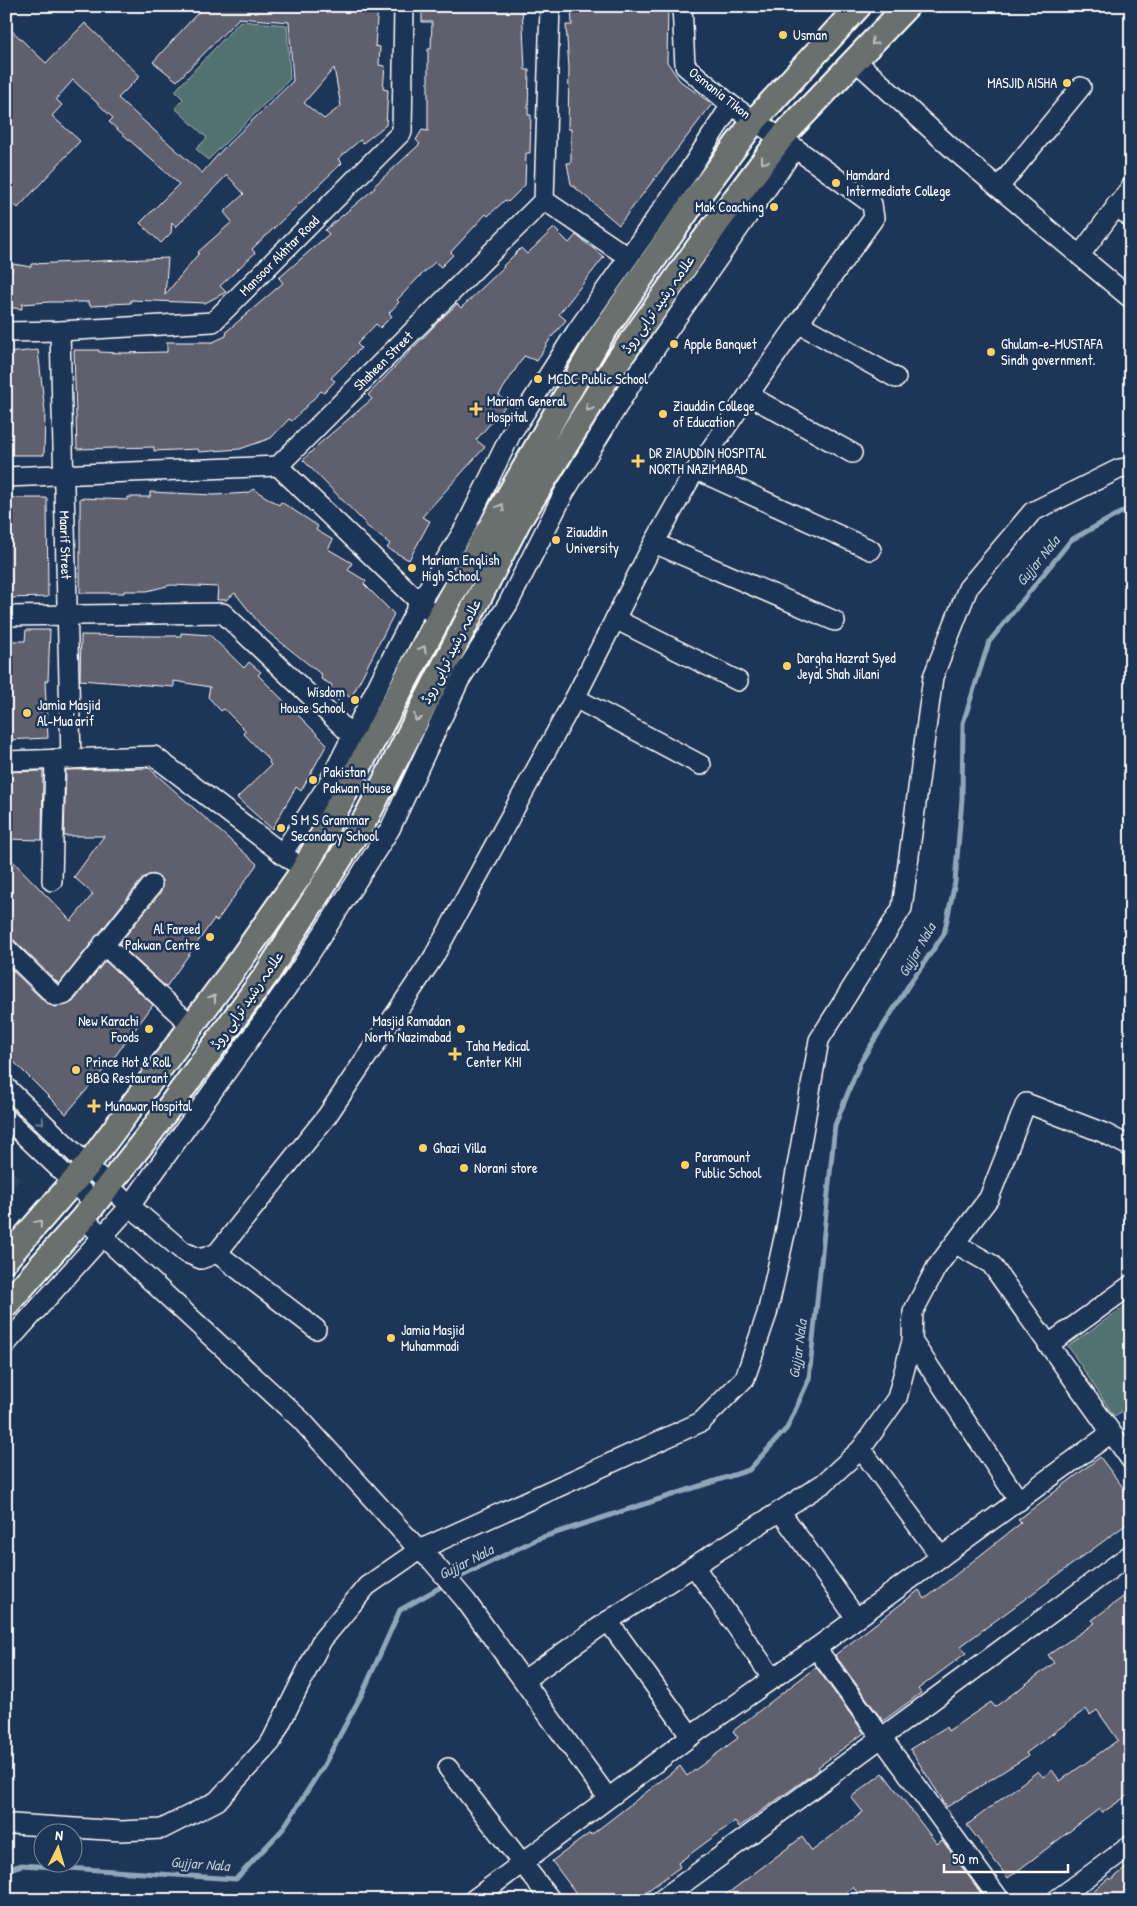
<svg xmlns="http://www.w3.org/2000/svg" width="1137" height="1906" font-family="'Patrick Hand','Playpen Sans Arabic',sans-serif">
<rect width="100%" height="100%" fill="#1d3557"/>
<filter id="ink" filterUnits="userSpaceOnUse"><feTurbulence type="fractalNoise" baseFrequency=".02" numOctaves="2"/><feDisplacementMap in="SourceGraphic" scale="10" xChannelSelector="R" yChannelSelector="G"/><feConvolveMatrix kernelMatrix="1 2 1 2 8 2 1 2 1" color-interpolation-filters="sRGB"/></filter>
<g filter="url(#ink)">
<!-- built -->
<path fill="#31415e" d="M6,1164l14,15 -14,15z"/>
<!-- green -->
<path fill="#53716f" stroke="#a9b8b7" d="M240,21l47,4 3,54 -82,81 -12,-11 11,-11 -32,-30 8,-9 -8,-8z
M1131,1302v85l-4,3 4,6v11l-17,9 -46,-70z"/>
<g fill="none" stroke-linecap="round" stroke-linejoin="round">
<!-- stream -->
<path stroke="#8fa7ba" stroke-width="5" d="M454,1580l83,-41 212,-69 38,-42 22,-49 26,-254 25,-62 50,-80 34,-49 11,-52 7,-83 1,-76 26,-81 82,-102 60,-33
M6,1870l16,-5 214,14 46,-49 42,-65 39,-73 37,-82 46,-26"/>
</g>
<!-- building -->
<path fill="#615e6d" stroke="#fff" fill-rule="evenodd" d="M204,6h174l-3,40 5,1 -1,18 6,1 -2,23 5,1 -2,35 -23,18 -3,-3 -22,19 4,4 -90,86 3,4 -35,33 6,6 -21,11 -74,-3v3l-21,1v1l-20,1 -1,-4h-40l-27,2v5l-16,-2v-39l6,3 1,-7 18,3v-3l137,-6 -3,37 34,-42 -1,-1 34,-30 -8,-10 20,-18 -17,-19 -51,52 -4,-5 -1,11 -10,10 -21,-20 39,-39 -70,-62 4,-4 -40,-38 -17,19 6,6 -10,11 28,25 -62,67 -12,-11v-172l40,38 39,-40 55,53 -22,22 84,75 21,-24 70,-68 -4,-59 -50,-4 -62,63 -24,-19zM334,68l7,38 -17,13 -20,-16z
M422,6h100l3,64h4l-1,45h3l-1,38h-4l-1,32 -17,17 -3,-2 -17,16 -2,-2 -35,38 2,3 -12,12 -6,-5 -17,16 -21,22 2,2 -10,11 3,3 -12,12 -4,-4 -19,20 4,4 -30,30 4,3 -11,12 -3,-2 -29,30 -3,-2 -18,19 -31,11 -41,3 -1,-3 -44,2v-4l-77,2 -3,-99h25v2l22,1 46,-1v-10h46l13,-6 1,-5 56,-48 -4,-5 50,-44 -4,-4 50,-42 -1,-2 46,-42 -4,-4 6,-10 6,1v-82h3l1,-27h-10z
M571,6h97l-1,56 13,19 32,23 -93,121 -48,-41 -4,-21h4v-34h-3l1,-61 -3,-43h6z
M554,228l15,15 7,-8 28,22 -45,57 7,6 -16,19 -13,22 -13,-5 -25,39 9,8 -32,37 9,7 -63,70 8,4 -21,39 -22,-12 3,-4 -26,-20 1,-1 -62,-63 16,-16 53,-45 -4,-4 72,-75 17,-16 4,4 43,-41 -1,-1 18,-18 6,6z
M38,350l7,62 -1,43h-38v-102z
M253,489l26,16 2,-3 37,24 -2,4 17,10 -5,9 24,14 -4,7 18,11 -2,3 30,30 -43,84 -6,-4 -7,7 -9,-9 3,-7 -11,-6 1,-4 -59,-47 -28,-35 -9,7h-9l1,-13 -47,-2 -24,6h-23v2h-44v-95l48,2v-3h22v-5l64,3 34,-2z
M6,498h41l1,99 -42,1z
M26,630h24l-2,51h-3l3,57 -42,2v-99h19z
M181,633l29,2 34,33 5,-6 12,10 -3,3 69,69 -26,47 -5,-4 -24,42 -35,-31 34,-33 -2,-2 1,-2 -27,-28 3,-2 -22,-22 -3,2 -13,-14 2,-10 -36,-6v6l-94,-7 1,-45 73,1h27z
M149,768l108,96 -40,57 -3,-2 -48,68 -47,-43 42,-52 1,-12 -9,-6 -10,4 -84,106 -45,-44 -8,-3v-83l65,67 22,-27 -19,-17 30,-41h-40l2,-66z
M43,771l-1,69 -36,-1v-67z
M105,961l48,44 -40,54 -47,55 -60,-60v-90l41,40 9,3 17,-5z
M1100,1457l31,41v23l-170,125 5,7 -48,36 3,4 -38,28 -48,-66 84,-65 6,9 96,-76 -3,-3z
M1131,1591v202l-29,20 -3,-4 -91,69 -41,-53 71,-54 5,6 9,-7 8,11 58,-41 -21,-30 -7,5 -4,-6 -60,44 2,3 -81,51 -37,-58 36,-22 2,4 43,-29 4,5 59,-44 -6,-8 47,-32 -3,-3z
M816,1667l48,66 -46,34 2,2 -81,58 -4,-6 -57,42 2,4 -45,33h-54l-29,-39 38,-28 1,2 89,-69 7,10 51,-38 -5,-7z
M883,1773l54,71 5,-4 44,60h-123l-10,-13 -17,13h-117l83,-63 10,14 51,-39 -12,-15z
M1131,1864v36h-49l27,-22 2,2z"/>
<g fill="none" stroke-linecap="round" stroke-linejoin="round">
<!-- minor casing -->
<g stroke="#fff" stroke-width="22">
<g id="minor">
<path d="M856,61l99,90 174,146"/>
<path d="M999,187l82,-100"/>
<path d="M544,200l84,57"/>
<path d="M1116,205l15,13"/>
<path d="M1080,255l51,-68"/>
<path d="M798,323l98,55"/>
<path id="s1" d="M60,331l11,428"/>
<path id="s2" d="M6,332l54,-1 153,-9 189,-190 2,-126"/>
<path d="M748,395l104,58"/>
<path d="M278,466l150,144"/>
<path d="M697,470l174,80"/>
<path id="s3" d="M6,477l272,-11 266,-266 6,-194"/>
<path d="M654,543l181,78"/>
<path d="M6,616l217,-3 137,130"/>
<path d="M615,619l123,62"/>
<path d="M575,698l126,67"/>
<path d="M6,761l148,-5 138,105"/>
<path d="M282,854l45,-68 93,-184 45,-74 46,-94 65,-102 111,-158 44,-69"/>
<path d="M52,881l3,-122"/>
<path d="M103,944l89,82"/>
<path d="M6,948l49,48 9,-1 88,-110"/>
<path d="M6,1087l124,119 54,46 17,7 16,-6 110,-137 106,-158 142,-260 74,-146 41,-73 100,-144 84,-117 -2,-14 -77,-56 -64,-43 -46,-39 -3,-60"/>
<path d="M6,1118l89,85"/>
<path d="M83,1218l218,202 118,130 13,11 34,40 142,197"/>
<path d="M956,1244l35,20 140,196"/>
<path d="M217,1253l99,76"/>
<path d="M912,1341l107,160"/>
<path d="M6,1344l124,-138 168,-234 92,-143 69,-148 49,-77 56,-111 72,-117 159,-228"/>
<path d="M1048,1345l83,-60"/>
<path d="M861,1449l80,108"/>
<path d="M780,1511l76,107"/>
<path d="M694,1566l79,113"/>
<path d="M608,1621l83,115"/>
<path d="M816,1648l184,252"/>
<path d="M524,1680l84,-59 216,-138 37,-34 36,-51 15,-57 1,-29 23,-44 53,-70 37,-95 78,30 27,14"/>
<path d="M448,1768l103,132"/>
<path d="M6,1826l7,-2 108,7 41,-2 55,-28 54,-59 51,-102 45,-54 52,-36 282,-128 44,-44 22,-64 19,-85 33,-189 83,-132 31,-231 35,-89 64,-76 87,-43 12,-2"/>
<path d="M473,1900l218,-164 125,-88 295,-215"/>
<path d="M661,1900l470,-346"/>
<path d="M1056,1900l75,-55"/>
</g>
</g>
<!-- major casing -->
<g stroke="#fff" stroke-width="28">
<path id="major" d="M6,1259l81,-93 147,-197 69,-98 144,-268 153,-266 90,-130 65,-87 104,-114
M6,1305l77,-87 65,-82 119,-162 100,-158 151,-294 99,-160 78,-110 86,-114 126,-132"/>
</g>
<!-- minor -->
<use href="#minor" stroke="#1d3557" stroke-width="19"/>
<!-- major -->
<use href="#major" stroke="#6a706d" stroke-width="24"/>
</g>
<!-- one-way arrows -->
<defs><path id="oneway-chevron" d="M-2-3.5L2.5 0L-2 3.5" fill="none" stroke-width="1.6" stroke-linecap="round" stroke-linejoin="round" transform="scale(1.25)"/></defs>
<g stroke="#bcbfbd">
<use href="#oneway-chevron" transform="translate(874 42) rotate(134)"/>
<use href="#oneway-chevron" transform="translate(764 161) rotate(127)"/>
<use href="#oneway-chevron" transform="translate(589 408) rotate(122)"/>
<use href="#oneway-chevron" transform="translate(501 507) rotate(-61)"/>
<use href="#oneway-chevron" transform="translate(423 649) rotate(-61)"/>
<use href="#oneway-chevron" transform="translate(417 718) rotate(117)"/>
<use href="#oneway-chevron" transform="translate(213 998) rotate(-53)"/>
<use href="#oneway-chevron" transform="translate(39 1223) rotate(-50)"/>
</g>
<use stroke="#6c7c92" href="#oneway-chevron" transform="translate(41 1121) rotate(45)"/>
</g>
<!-- markers -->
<g fill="#ffd166" stroke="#1d3557" stroke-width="2">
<circle cx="783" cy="35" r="5"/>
<circle cx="1067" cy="83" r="5"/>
<circle cx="836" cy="183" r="5"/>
<circle cx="774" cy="207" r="5"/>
<circle cx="674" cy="344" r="5"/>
<circle cx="991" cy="352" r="5"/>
<circle cx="538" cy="379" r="5"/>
<path d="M473.5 401.5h5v5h5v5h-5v5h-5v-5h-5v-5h5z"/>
<circle cx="663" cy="414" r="5"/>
<path d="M635.5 453.5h5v5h5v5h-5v5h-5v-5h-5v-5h5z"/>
<circle cx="556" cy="540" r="5"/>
<circle cx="412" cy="568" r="5"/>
<circle cx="787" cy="666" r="5"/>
<circle cx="355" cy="700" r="5"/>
<circle cx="27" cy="713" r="5"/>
<circle cx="313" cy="780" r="5"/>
<circle cx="281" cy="828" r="5"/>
<circle cx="210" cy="937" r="5"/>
<circle cx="149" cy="1029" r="5"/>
<circle cx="461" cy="1029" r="5"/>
<path d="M452.5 1046.5h5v5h5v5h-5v5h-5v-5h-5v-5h5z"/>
<circle cx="76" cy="1070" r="5"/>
<path d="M91.5 1098.5h5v5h5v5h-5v5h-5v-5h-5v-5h5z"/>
<circle cx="423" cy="1148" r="5"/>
<circle cx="685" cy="1165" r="5"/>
<circle cx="464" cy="1168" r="5"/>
<circle cx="391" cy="1338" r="5"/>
</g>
<g text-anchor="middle" stroke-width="5" stroke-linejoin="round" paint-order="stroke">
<!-- poi labels -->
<g font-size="14" fill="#fff" stroke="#1d3557" text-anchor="start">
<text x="793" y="40">Usman</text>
<text x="1057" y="88" text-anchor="end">MASJID AISHA</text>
<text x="846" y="180">Hamdard<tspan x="846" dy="16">Intermediate College</tspan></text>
<text x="764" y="212" text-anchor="end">Mak Coaching</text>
<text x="684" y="349">Apple Banquet</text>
<text x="1001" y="349">Ghulam-e-MUSTAFA<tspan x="1001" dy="16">Sindh government.</tspan></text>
<text x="548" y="384">MCDC Public School</text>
<text x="487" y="406">Mariam General<tspan x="487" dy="16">Hospital</tspan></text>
<text x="673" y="411">Ziauddin College<tspan x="673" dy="16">of Education</tspan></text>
<text x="649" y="458">DR ZIAUDDIN HOSPITAL<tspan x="649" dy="16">NORTH NAZIMABAD</tspan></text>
<text x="566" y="537">Ziauddin<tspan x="566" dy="16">University</tspan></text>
<text x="422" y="565">Mariam English<tspan x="422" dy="16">High School</tspan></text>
<text x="797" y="663">Dargha Hazrat Syed<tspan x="797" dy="16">Jeyal Shah Jilani</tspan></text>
<text x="345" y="697" text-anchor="end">Wisdom<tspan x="345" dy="16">House School</tspan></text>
<text x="37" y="710">Jamia Masjid<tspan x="37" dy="16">Al-Mua'arif</tspan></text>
<text x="323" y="777">Pakistan<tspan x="323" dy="16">Pakwan House</tspan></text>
<text x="291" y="825">S M S Grammar<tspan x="291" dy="16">Secondary School</tspan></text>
<text x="200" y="934" text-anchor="end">Al Fareed<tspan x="200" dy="16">Pakwan Centre</tspan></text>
<text x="139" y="1026" text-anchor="end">New Karachi<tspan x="139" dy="16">Foods</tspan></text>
<text x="451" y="1026" text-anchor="end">Masjid Ramadan<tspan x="451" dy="16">North Nazimabad</tspan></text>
<text x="466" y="1051">Taha Medical<tspan x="466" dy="16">Center KHI</tspan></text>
<text x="86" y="1067">Prince Hot &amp; Roll<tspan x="86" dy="16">BBQ Restaurant</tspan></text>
<text x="105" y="1111">Munawar Hospital</text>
<text x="433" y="1153">Ghazi Villa</text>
<text x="695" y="1162">Paramount<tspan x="695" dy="16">Public School</tspan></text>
<text x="474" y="1173">Norani store</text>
<text x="401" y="1335">Jamia Masjid<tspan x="401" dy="16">Muhammadi</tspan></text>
</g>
<!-- street labels -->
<g font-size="14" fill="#fff" stroke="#1d3557">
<text transform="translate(720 93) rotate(38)" y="5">Osmania Tikon</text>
<text dy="5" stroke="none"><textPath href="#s2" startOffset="301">Mansoor Akhtar Road</textPath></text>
<text transform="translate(658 304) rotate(-55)" y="5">علامہ رشید ترابی روڈ</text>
<text dy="5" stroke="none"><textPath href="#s3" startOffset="421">Shaheen Street</textPath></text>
<text dy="5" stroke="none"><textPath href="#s1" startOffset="214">Maarif Street</textPath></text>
<text transform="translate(451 651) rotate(-63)" y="5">علامہ رشید ترابی روڈ</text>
<text transform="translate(247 1000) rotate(-55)" y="5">علامہ رشید ترابی روڈ</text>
</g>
<!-- water labels -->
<g font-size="15" font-style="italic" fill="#b4c5d1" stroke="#1d3557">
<text transform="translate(1038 561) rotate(-51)" y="5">Gujjar Nala</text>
<text transform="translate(917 950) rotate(-60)" y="5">Gujjar Nala</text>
<text transform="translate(798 1349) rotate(-82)" y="5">Gujjar Nala</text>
<text transform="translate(466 1562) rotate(-27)" y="5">Gujjar Nala</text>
<text transform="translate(200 1864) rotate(4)" y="5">Gujjar Nala</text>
</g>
</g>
<!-- margin -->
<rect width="1137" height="1906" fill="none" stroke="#1d3557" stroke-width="25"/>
<rect x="12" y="12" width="1112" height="1881" fill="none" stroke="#fff" stroke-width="2" filter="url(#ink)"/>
<!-- north arrow -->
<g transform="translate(58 1848) rotate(5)"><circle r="24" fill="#1d3557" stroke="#77869a"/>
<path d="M0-4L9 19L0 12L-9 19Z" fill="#ffd166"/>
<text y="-8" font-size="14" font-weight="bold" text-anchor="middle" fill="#ffffff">N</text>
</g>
<!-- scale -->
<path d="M944 1864v8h124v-8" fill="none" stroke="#ffffff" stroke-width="2.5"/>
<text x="952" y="1864" font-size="15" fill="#ffffff" stroke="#1d3557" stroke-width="4" paint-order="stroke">50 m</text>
</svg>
